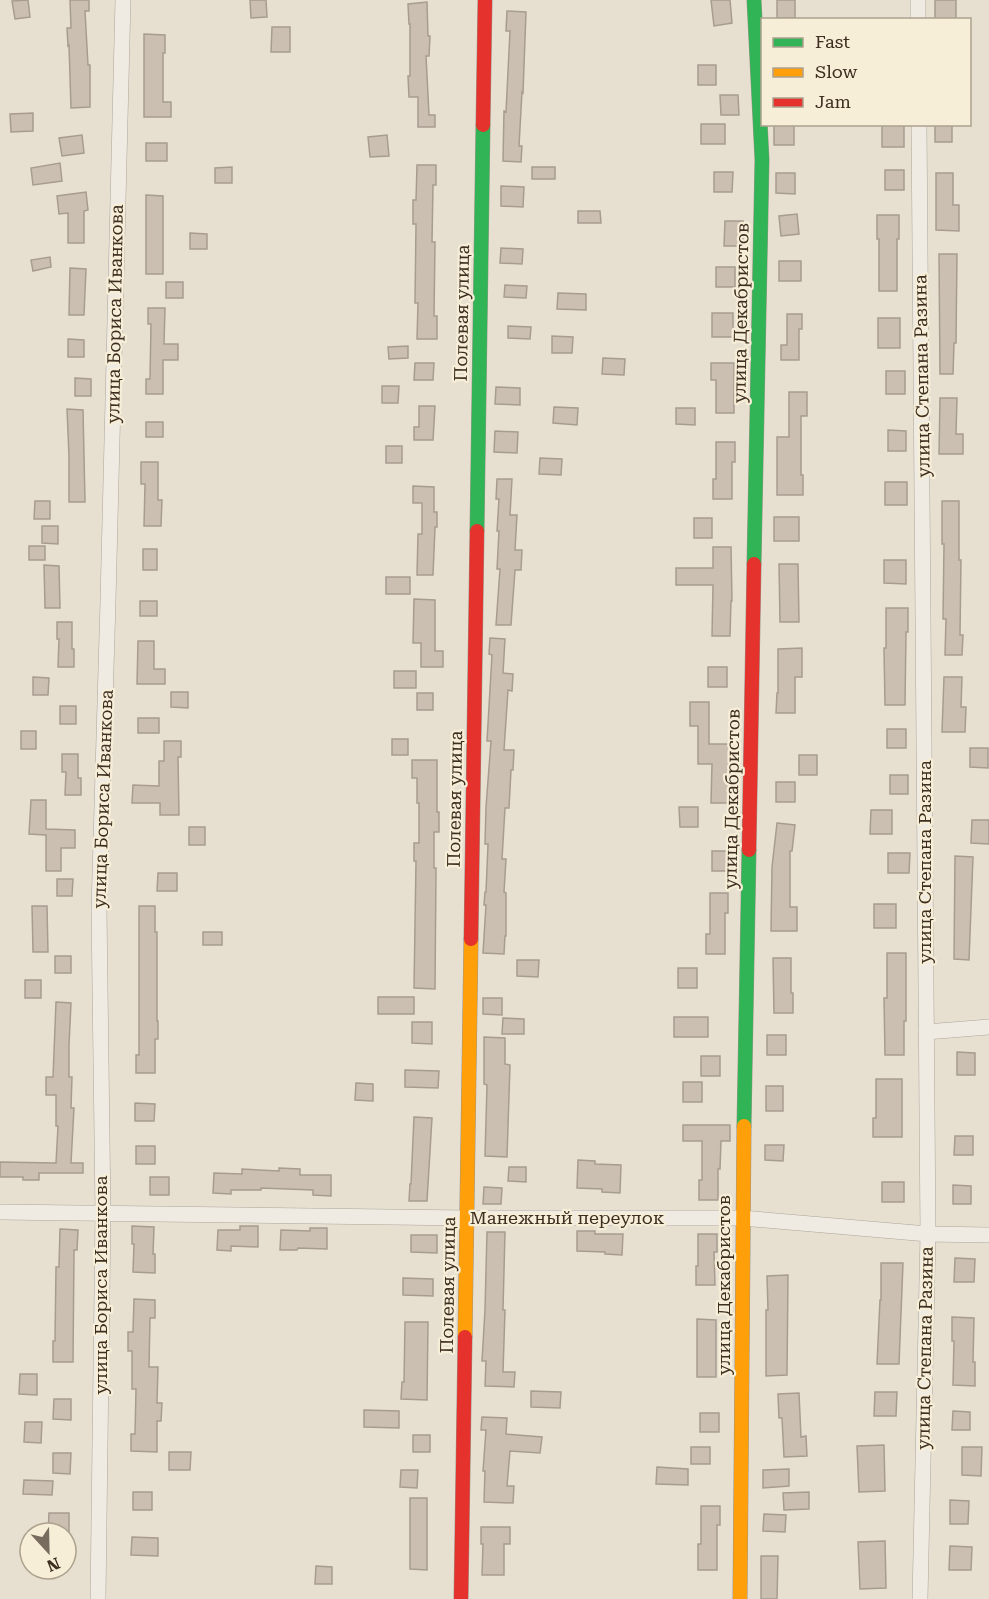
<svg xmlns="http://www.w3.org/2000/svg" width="989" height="1599" font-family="'Roboto Serif',serif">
<rect width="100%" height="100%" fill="#e7e0d1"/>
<!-- building -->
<path fill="#cbbfb2" stroke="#a89c90" stroke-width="1.5" d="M28,0l2,17 -15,2 -3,-18z
M70,0h19v11h-4l3,54h2v42l-19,1 -2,-63 -1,1 -1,-18h4z
M250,0h16l1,17 -16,1z
M711,0h19l2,23 -18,3z
M777,0h18v18h-18z
M935,0h21v20h-21z
M427,2l1,34h2l-1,20h-3l3,59h6v12h-17v-30h-9l-1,-21h2v-52h-1l-1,-20z
M507,11l19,1 -3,81 -1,-1 -3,54h3l-1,16 -18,-1 1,-50 2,1 4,-81h-4z
M272,27h18v25h-19z
M144,34l21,1v18h-2v49h8v15h-27z
M698,65h18v20h-18z
M720,95h18l1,20h-18z
M33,113v18l-22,1 -1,-18z
M701,124h24v20h-24z
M774,124h20v21h-20z
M882,124h22v23h-22z
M935,124h17v18h-17z
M82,135l2,18 -22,3 -3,-18z
M387,135l2,21 -19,1 -2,-20z
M146,143h21v18h-21z
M60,163l2,18 -29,4 -2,-17z
M417,165h19v20h-3l-1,57h3l-1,74h3v23h-20l1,-36h-3l1,-79h-3v-24h3z
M232,167v16h-17v-15z
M532,167h23v12h-23z
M885,170h19v20h-19z
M714,172h19l-1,20h-18z
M776,173h19v21l-19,-1z
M936,173h17v32h6v26l-23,-1z
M501,186l23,1 -1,20 -22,-1z
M86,192l2,18 -4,1v32h-16v-30l-9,1 -2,-18z
M146,195l17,1v78h-17z
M578,211h22l1,12h-23z
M797,214l2,20 -18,2 -2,-20z
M877,215h22v24h-2v52h-18v-52h-2z
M725,221h18v25h-19z
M190,233l17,1v15h-17z
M501,248l22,1 -1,15 -22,-1z
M939,254h18l-1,89h-2l-1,31h-13z
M50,257l1,10 -18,4 -2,-11z
M779,261h22v20h-22z
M716,267h19v20h-19z
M70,268l16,1 -2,46h-15z
M166,282h17v16h-17z
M505,285l22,1 -1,12 -22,-1z
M558,293l28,1v16l-29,-1z
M148,308h17l-1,36h14v16h-15v34h-17v-15h4l1,-55h-3z
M712,313h21v24h-21z
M787,314h15v15h-3v31h-18v-15h6z
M878,318h22v30h-22z
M508,326l23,1 -1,12 -22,-1z
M552,336l21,1 -1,16h-20z
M68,339l16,1v17h-16z
M408,346v12l-19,1 -1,-12z
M603,358l22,1 -1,16 -22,-1z
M415,363h19l-1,17h-19z
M711,363h23v50h-18v-33h-5z
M886,371h19v23h-19z
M75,378l16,1v17h-16z
M382,386h17l-1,17h-16z
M496,387l24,1v17l-25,-1z
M789,392h18v24h-6v59h2v20h-26v-58h12z
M940,398h17l-1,36h7v20h-24z
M419,406h16l-2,34h-19v-13h5z
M554,407l24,1 -1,17 -24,-2z
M676,408h19v17l-19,-1z
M67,409l16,1 2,92h-16v-46z
M146,422h17v15h-17z
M888,430l18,1v20h-18z
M495,431l23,1 -1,21 -23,-1z
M716,442h19v20h-3v37h-19v-20h3z
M386,446h16v17h-16z
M540,458l22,1 -1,16 -22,-1z
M141,462h17v38h4l-1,26h-17l1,-42h-4z
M497,479h15l-2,36h7l-2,35h7l-1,20h-6l-4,55h-15l4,-56h-3l2,-38h-2l2,-32h-3z
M885,482h22v23h-22z
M413,486l21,1v25h3v15h-2l-2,48h-16l1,-41h4v-31h-9z
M35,501h15v18h-16z
M942,501h17v59h2l-1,75h3l-1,20h-17l1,-36h-3l1,-75h-2z
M774,517h25v24h-25z
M694,518h18v20h-18z
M42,526h16v18l-16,-1z
M29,546h16v14h-16z
M713,547h18l1,54h-1l-1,35h-18l1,-51h-37v-17h37z
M143,549h14v21h-14z
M884,560h22v24l-22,-1z
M779,564h19l1,58h-19z
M44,565l15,1 1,42h-15z
M386,577h24v17h-24z
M414,599l21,1v51h8v16h-22v-24h-8z
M140,601h17v15h-17z
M886,608h22v24h-2l-1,73h-20l-1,-57h2z
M57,622h15v27h2v18h-16l1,-28h-2z
M490,638l15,1 -2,34 10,1 -1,17 -4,-1 -4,60h10l-1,20h-2l-2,38h-4l-3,51h4l-2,33 2,1v43h-1l-1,18 -21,-1 3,-48h-2l1,-13h1l2,-48h-3l1,-37 5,-66h-4l5,-86 -3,-1z
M138,641h16v28h11v15h-28z
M802,648v29h-7v36h-19l1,-20h1v-44z
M708,667h19v20h-19z
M394,671h22v17h-22z
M33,677l16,1 -1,17h-15z
M944,677h18l-1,30h5l-1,25h-23z
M171,692h17v16l-17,-1z
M417,693h16v17h-16z
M690,702h19v42h22l-1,59h-19l1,-39h-14v-38h-8z
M60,706h16v18h-16z
M138,718h21v15h-21z
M887,729h19v19h-19z
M21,731h15v18h-15z
M392,739h16v16h-16z
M164,741h17v16h-3l1,58h-19v-12h-28l1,-18 26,1v-25h5z
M970,748h18v20l-18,-1z
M62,754h16v24h3v17h-16l1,-23h-4z
M799,755h18v20h-18z
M412,760h25v52h2v20h-5v36h2l-1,121 -21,-1 2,-127h-2v-18h5v-40h-2v-25h-5z
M890,775h18v19h-18z
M776,782h19v20h-19z
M31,800h15v29l29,1v18h-14v23h-15v-36l-17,-1z
M679,807h19v20h-18z
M871,810h21v24h-22z
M972,820h17v24l-18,-1z
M777,823l18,2 -3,26h-2v56h7v24h-26l1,-64z
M189,827h16v18h-16z
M712,851h19v20h-19z
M888,853h22l-1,20h-21z
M955,856l18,1 -4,103 -15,-1z
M158,873h19v18h-20z
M57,879h16l-1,17h-15z
M710,893h18v20h-3v41h-19v-20h4z
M874,904h22v24h-22z
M32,906h15l1,46h-15z
M139,906h16v26h2v89h1v18h-3v34h-19v-18h3z
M203,932h19v13h-19z
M887,953h19v68h-2v34h-19l-1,-57h3z
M55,956h16v17h-16z
M773,958h18v35h2v20h-19z
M517,960h22l-1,17 -21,-1z
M678,968h19v20h-19z
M25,980h16v18h-16z
M378,997h36v17h-36z
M483,998h19v17l-19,-1z
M56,1002l15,1 -2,42v32h3l-1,31h3l-3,55h12v10h-44v7h-16v-3h-23v-15l56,1 2,-37h-2v-31h-10v-18h7z
M674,1017h34v20h-34z
M503,1018l21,1v15h-22z
M412,1022h20v22l-20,-1z
M767,1035h19v20h-19z
M484,1037l21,1v26l5,1 -3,92 -22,-1 2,-71 -3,-1z
M957,1052l18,1v22h-18z
M701,1056h19v20h-19z
M405,1070l34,1 -1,17 -33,-1z
M876,1079h26v58h-29v-19h3z
M683,1082h19v20h-19z
M356,1083l17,1v17l-18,-1z
M766,1086h17v25h-17z
M135,1103l20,1 -1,17h-19z
M414,1117l18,1 -5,83h-18l1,-17h1z
M683,1125h47v16h-9l-1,28h-2v31h-19v-20h3v-39h-19z
M955,1136h18v19h-19z
M765,1145h19l-1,16 -18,-1z
M136,1146h19v18h-19z
M578,1160l17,1v3l26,1 -1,28 -18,-1v-3l-25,-1z
M509,1167h17v15l-18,-1z
M279,1168l21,1v6h31v21l-18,-1v-5l-52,-2v2h-30v4l-18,-1 1,-20 28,1v-5l37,2z
M150,1177h19v18h-19z
M882,1182h22v20h-22z
M953,1185l18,1v18h-18z
M484,1187l18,1 -1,16h-18z
M132,1226l22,1 -1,27h2v19l-22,-1 1,-28h-2z
M240,1226h18v21l-27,-1v5l-14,-1 1,-20h22z
M310,1228h17v21l-29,-1 -1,2h-17l1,-20 29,1z
M60,1229l18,1 -1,20h-3l-1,112h-20v-21h2l1,-74h3z
M577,1231h18v3h28l-1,21 -17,-1v-2l-28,-1z
M487,1232h18l-2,78h2l-2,62h12l-1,15 -29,-1 1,-25h-4l3,-51z
M698,1234h19v18h-3l1,33h-19v-19h2z
M411,1235h26v18l-26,-1z
M955,1258l20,1 -1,23h-20z
M881,1263h22l-4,101h-22l3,-64h1z
M788,1275l-1,100 -21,1v-66h2l-1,-34z
M403,1278l30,1v17l-30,-1z
M134,1299l21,1v18h-5l-1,49h9l-1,36h5l-1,18h-4v31l-26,-1v-17h4l1,-45h-4v-38h-4v-19h5z
M952,1317l22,1 -1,44h2v24l-22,-1 1,-44h-2z
M697,1319l19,1v57h-19z
M405,1322h23l-1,78 -26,-1 1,-17h2z
M20,1374h17v21l-18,-1z
M531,1391l30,1 -1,16 -29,-1z
M875,1392h22l-1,24h-22z
M799,1393l2,44 5,-1 1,20 -23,1 -2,-39h-3l-1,-24z
M54,1399h17v21l-18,-1z
M364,1410l35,1v17l-35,-1z
M953,1411l17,1v18h-18z
M700,1413h19v19h-19z
M482,1417l25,1 -1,16 36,3 -2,16 -30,-2 -3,35h7l-1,17 -29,-1 1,-31h-2l3,-41h-5z
M25,1422h17l-1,21 -17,-1z
M413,1435h17v17h-17z
M884,1445l1,46 -26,1 -2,-46z
M691,1447h19v17h-19z
M962,1447h20l-1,29 -19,-1z
M169,1452h22l-1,18h-21z
M53,1453h18l-1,21 -17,-1z
M657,1467l31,2v16l-32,-1z
M789,1469v17l-26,2v-18z
M401,1470h17l-1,18 -17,-1z
M24,1480l29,1 -1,14 -29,-1z
M133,1492h19v18h-19z
M809,1492v17l-25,1 -1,-17z
M410,1498h17v72l-17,-1z
M950,1500l19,1 -1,23h-18z
M701,1506h19v19h-3v45h-19v-26h3z
M49,1513h20v20h-21z
M764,1514l22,1 -1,17 -22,-1z
M481,1527h29v17h-6v31h-22l1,-31h-2z
M132,1537l26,1v18l-27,-1z
M885,1541l1,47 -26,1 -2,-47z
M950,1546l22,1 -1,23h-22z
M761,1556h17l-1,43h-16z
M316,1566l16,1v17h-17z"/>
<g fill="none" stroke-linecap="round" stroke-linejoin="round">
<!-- street casing -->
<g stroke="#ada599" stroke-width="16">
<path id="street" d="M918,0v20
M919,124l9,1110 -8,365
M926,1032l63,-5
M0,1212l467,6h275l186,16 61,1
M98,1599l5,-386 -4,-304 9,-308 15,-601"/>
</g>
<!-- fast casing -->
<g stroke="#9c958a" stroke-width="15">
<path id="fast" d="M754,0l8,160 -8,404
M477,531l6,-406
M744,1126l5,-276"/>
</g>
<!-- slow casing -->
<g stroke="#9c958a" stroke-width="15">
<path id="slow" d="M465,1337l6,-398
M740,1599l4,-473"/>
</g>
<!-- jam casing -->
<g stroke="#9c958a" stroke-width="15">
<path id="jam" d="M483,125l2,-125
M749,850l5,-286
M471,939l6,-408
M461,1599l4,-262"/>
</g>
<!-- street -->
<use href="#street" stroke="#efebe3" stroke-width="15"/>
<!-- fast -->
<use href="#fast" stroke="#30b455" stroke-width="14"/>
<!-- slow -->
<use href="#slow" stroke="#ff9f0a" stroke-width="14"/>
<!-- jam -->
<use href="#jam" stroke="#e5322d" stroke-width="14"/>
</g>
<g text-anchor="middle" stroke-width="4.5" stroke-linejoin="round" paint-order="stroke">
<!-- street labels -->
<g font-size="18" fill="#3d2e20" stroke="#f7eed8">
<text transform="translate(462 313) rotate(-89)" y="6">Полевая улица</text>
<text transform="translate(741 313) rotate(-89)" y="6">улица Декабристов</text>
<text transform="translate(115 314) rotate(-89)" y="6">улица Бориса Иванкова</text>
<text transform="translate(922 376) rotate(-91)" y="6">улица Степана Разина</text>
<text transform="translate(103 799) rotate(-88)" y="6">улица Бориса Иванкова</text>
<text transform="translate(455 799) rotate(-89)" y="6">Полевая улица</text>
<text transform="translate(732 799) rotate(-89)" y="6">улица Декабристов</text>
<text transform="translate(925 862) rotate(-90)" y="6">улица Степана Разина</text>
<text x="567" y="1224">Манежный переулок</text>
<text transform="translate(101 1285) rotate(-90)" y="6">улица Бориса Иванкова</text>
<text transform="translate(448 1285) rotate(-89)" y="6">Полевая улица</text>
<text transform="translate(724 1285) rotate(-90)" y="6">улица Декабристов</text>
<text transform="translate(925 1348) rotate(-89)" y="6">улица Степана Разина</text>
</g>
</g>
<!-- legend -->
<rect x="761" y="18" width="210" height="108" fill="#f7eed8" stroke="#ada18e" stroke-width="1.5"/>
<rect x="773" y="38" width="30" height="9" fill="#30b455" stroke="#ada18e" stroke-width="1.5"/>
<text x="815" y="48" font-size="18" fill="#3d2e20">Fast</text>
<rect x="773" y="68" width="30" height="9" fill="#ff9f0a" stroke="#ada18e" stroke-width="1.5"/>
<text x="815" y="78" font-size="18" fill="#3d2e20">Slow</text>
<rect x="773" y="98" width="30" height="9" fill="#e5322d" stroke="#ada18e" stroke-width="1.5"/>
<text x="815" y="108" font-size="18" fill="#3d2e20">Jam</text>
<!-- north arrow -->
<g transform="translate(48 1551) rotate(158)"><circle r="28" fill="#f7eed8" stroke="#ada18e" stroke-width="1.5"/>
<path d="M0-4.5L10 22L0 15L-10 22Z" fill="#786c5e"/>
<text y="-9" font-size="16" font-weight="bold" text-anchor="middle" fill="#3d2e20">N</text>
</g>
</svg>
